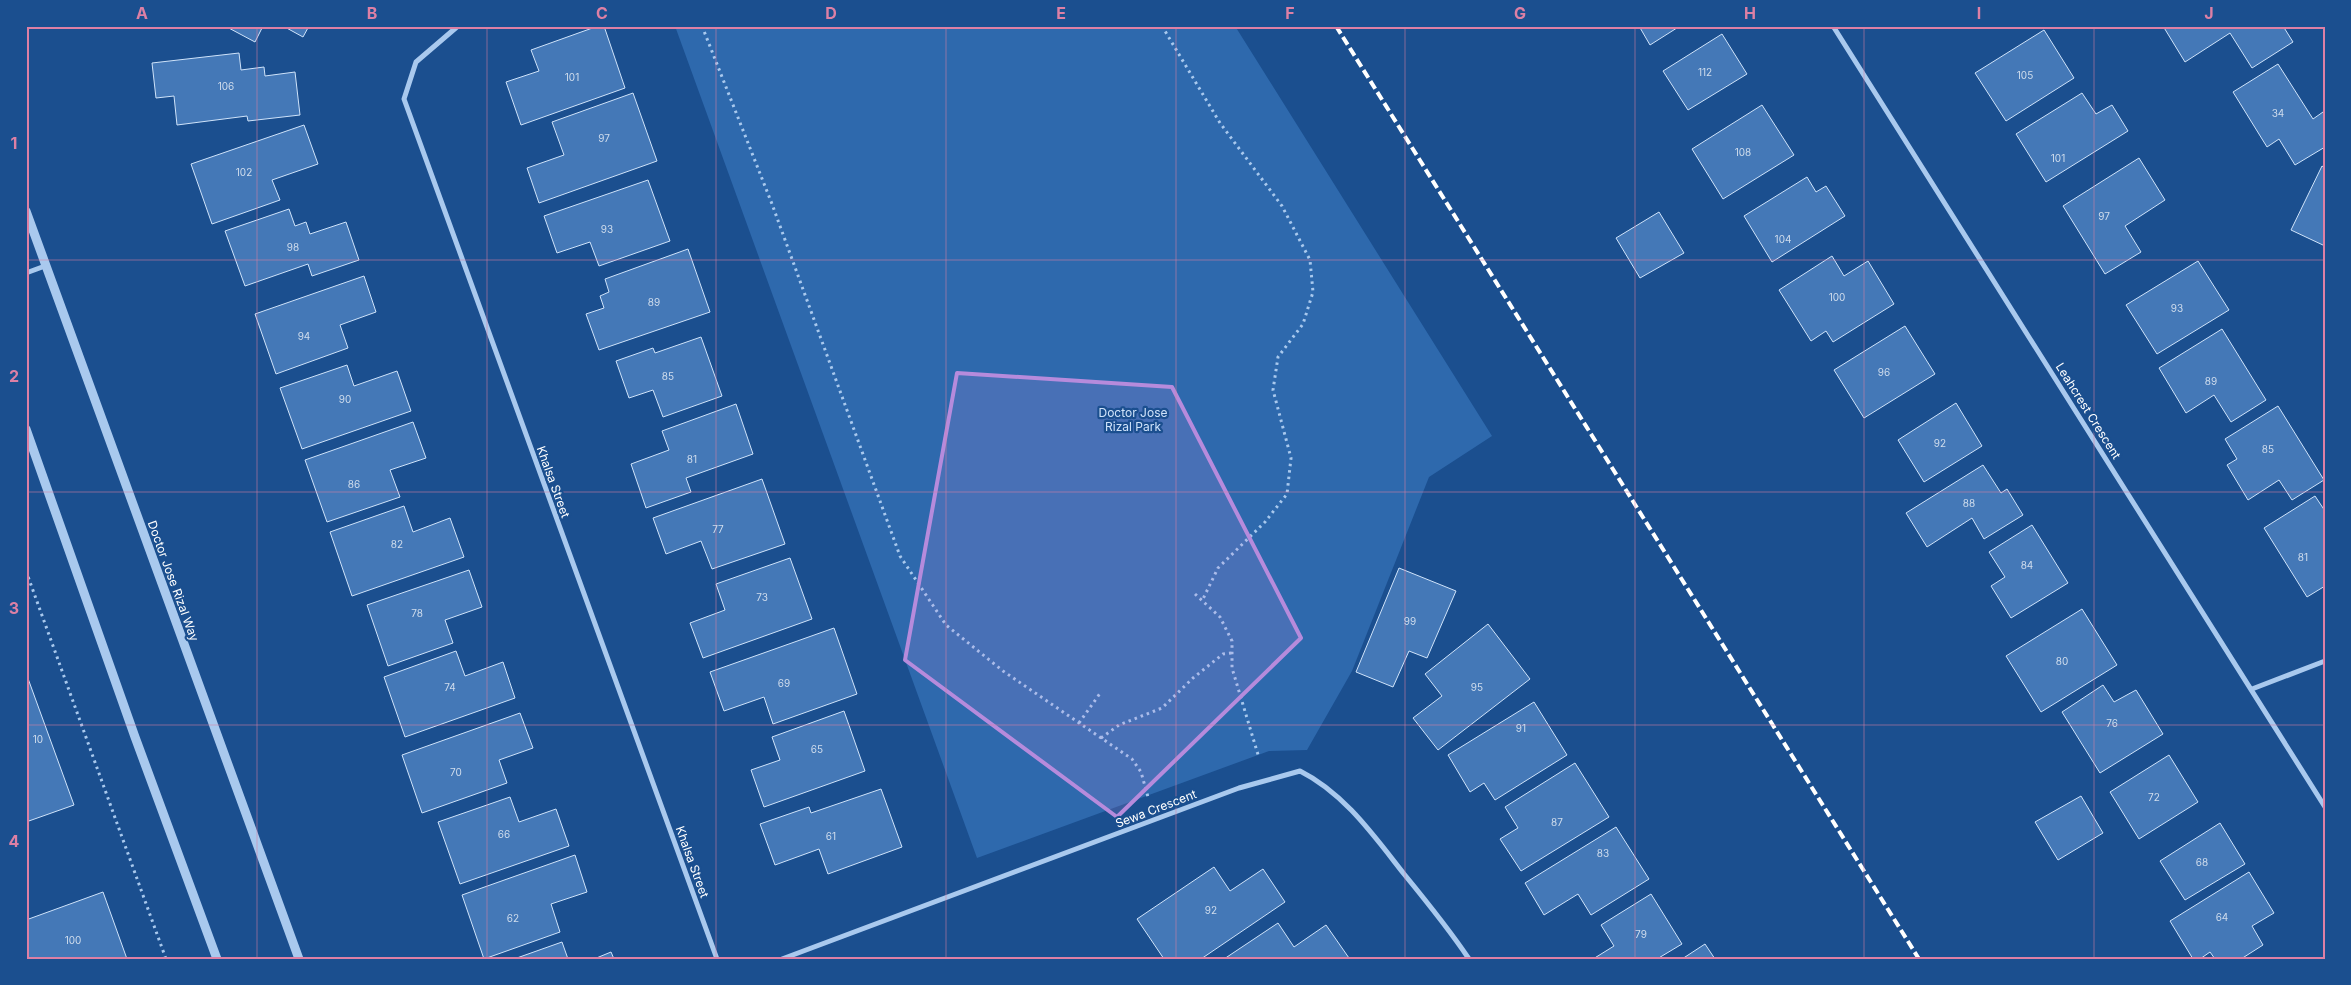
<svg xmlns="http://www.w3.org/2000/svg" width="2351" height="985" font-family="Inter,sans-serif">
<rect width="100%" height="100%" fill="#1b4f8f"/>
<!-- green -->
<path fill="#2e69ad" d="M675,26h560l257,410 -63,41 -77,194 -45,79 -38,1 -292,107z"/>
<!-- building -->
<path fill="#4478b7" stroke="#cfe3fa" d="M225,26h38l-8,16z
M283,26h26l-6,11z
M598,26h6l21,62 -104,37 -15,-43 33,-11 -8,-21z
M1639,26h41l-30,19z
M2163,26h120l10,16 -41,26 -22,-35 -45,29z
M2044,30l30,48 -68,43 -31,-48z
M1722,34l25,40 -59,36 -25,-39z
M239,53l2,17 23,-3 1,9 30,-4 5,43 -52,6 -1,-5 -70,9 -3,-29 -18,2 -4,-35z
M2278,64l35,55 10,-7 2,3v32l-30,18 -16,-26 -12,8 -34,-55z
M633,93l24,68 -118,42 -12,-35 37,-13 -12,-33z
M2082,93l14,21 16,-9 16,26 -82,51 -30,-48z
M1762,105l32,50 -71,44 -31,-50z
M304,125l14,39 -46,16 8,20 -68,24 -21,-60z
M2139,158l26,42 -40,26 16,26 -36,22 -42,-68z
M2322,166l3,2v78l-34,-16z
M1807,177l9,15 10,-6 19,30 -73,46 -28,-46z
M648,180l22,61 -71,25 -9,-24 -33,11 -13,-37z
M289,209l6,17 11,-4 4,12 36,-12 13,38 -47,16 -4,-12 -63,22 -20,-55z
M1659,212l25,41 -44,25 -24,-40z
M688,249l22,63 -111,38 -13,-36 18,-6 -4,-12 9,-4 -4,-13z
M1832,256l12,20 24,-15 26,43 -61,38 -7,-11 -15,10 -32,-51z
M2198,261l31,49 -72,44 -31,-49z
M364,276l12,36 -36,13 8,23 -72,26 -21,-60z
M1905,326l30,48 -71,44 -30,-48z
M2222,329l44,71 -35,22 -17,-27 -28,18 -27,-45z
M701,337l21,59 -59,21 -10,-27 -24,8 -13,-37 37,-13 2,5z
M347,365l7,21 43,-15 14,40 -109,38 -22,-61z
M1956,403l26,43 -58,36 -26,-42z
M736,404l17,50 -67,24 5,14 -45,16 -15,-44 38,-14 -7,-19z
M2278,406l46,74 -32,20 -13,-20 -31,20 -21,-35 10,-6 -12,-20z
M413,422l13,36 -36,12 10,27 -73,25 -22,-62z
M1983,465l18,28 6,-4 16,26 -39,24 -12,-21 -45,29 -21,-34z
M762,479l23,65 -73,25 -11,-28 -35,13 -13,-36z
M2315,496l10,15v75l-18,11 -43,-69z
M404,506l9,26 37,-14 14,39 -112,39 -22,-64z
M2032,525l36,58 -57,35 -20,-32 14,-9 -16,-25z
M790,558l22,61 -109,39 -13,-35 35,-13 -9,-26z
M1399,568l57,23 -29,67 -18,-7 -16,36 -37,-15z
M469,570l13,37 -37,13 8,23 -65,23 -21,-61z
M2082,609l35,56 -76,47 -35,-56z
M1488,624l42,55 -92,71 -25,-32 29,-22 -17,-22z
M834,628l23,66 -84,30 -9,-27 -40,14 -14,-39z
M456,651l9,25 38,-14 12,36 -110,39 -21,-60z
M26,673l48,132 -48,17z
M2103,685l11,17 22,-12 27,44 -63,39 -38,-61z
M1534,702l33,53 -72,45 -11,-17 -14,9 -22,-37z
M844,711l21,60 -101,36 -13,-37 29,-10 -8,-23z
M520,713l13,35 -34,12 8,23 -85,30 -20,-58z
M2169,755l29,47 -59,37 -29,-47z
M1575,763l34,54 -88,54 -21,-32 18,-11 -13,-21z
M881,789l21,58 -74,27 -9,-25 -44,16 -15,-41 49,-17 2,6z
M2081,796l22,37 -45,27 -23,-38z
M510,797l9,25 37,-13 13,37 -109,38 -22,-62z
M2220,823l25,41 -60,36 -25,-39z
M1616,827l33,52 -58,36 -13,-21 -34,21 -19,-32z
M575,855l12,37 -36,12 9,28 -76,27 -22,-64z
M1214,867l16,24 33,-22 22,33 -84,57h-37l-27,-40z
M2249,872l25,41 -22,13 11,19 -22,14h-26l-5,-7 -10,7h-7l-23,-38z
M103,892l24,67h-101v-39z
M1651,894l31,50 -25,15h-64l21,-13 -13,-21z
M1278,923l16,24 32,-22 23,33 -125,1z
M562,942l6,17h-54z
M1705,944l10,15h-33z
M611,952l3,7h-20z"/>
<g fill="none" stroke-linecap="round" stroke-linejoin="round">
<!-- path -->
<path stroke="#a9c9ee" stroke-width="3" stroke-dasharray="2.5 4" stroke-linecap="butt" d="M702,26l70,178 128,352 46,69 57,46 129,88 9,13 7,25
M1162,26l58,97 62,83 28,54 3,32 -10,32 -25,33 -5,33 18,68 -4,36 -22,28 -47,46 -16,33
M26,571l140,388
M1195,594l25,23 12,24v27l27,90
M1079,723l22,-31
M1101,738l18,-13 43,-17 31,-30 30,-24 9,-1"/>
<!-- minor -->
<path stroke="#a9c9ee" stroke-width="5" d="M458,26l-42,36 -12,37 313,860
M1833,26l492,781
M26,273l19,-7
M2252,689l73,-28
M782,959l457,-171 61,-17c44,22 74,65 104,103 23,28 45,55 65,85"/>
<!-- tertiary -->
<path stroke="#a9c9ee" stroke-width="9" d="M26,211l273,748
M26,429l109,308 82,222"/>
<!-- rail -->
<path stroke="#fff" stroke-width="4" stroke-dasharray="9 4" stroke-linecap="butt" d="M1336,26l583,933"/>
</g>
<!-- marked area -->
<path fill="#b68bdc" fill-opacity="0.2" stroke="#b68bdc" stroke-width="4" stroke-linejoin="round" d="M957,373l215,14 129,251 -184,179 -212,-157z"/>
<!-- grid -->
<path fill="none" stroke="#dd80a5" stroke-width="1" stroke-opacity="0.55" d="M257,26v933M487,26v933M716,26v933M946,26v933M1176,26v933M1405,26v933M1635,26v933M1864,26v933M2094,26v933M26,260h2299M26,492h2299M26,725h2299"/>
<g text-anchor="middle" stroke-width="4.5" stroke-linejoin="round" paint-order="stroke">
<!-- number labels -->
<g font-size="10" fill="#d0dded">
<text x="1705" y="76">112</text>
<text x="2025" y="79">105</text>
<text x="572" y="81">101</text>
<text x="226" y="90">106</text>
<text x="2278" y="117">34</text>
<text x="604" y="142">97</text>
<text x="1743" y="156">108</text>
<text x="2058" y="162">101</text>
<text x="244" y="176">102</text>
<text x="2104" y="220">97</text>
<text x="607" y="233">93</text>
<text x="1783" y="243">104</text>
<text x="293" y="251">98</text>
<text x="1837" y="301">100</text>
<text x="654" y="306">89</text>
<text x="2177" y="312">93</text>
<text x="304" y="340">94</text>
<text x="1884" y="376">96</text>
<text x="668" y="380">85</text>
<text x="2211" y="385">89</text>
<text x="345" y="403">90</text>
<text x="1940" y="447">92</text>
<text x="2268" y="453">85</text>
<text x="692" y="463">81</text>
<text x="354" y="488">86</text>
<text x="1969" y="507">88</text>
<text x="718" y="533">77</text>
<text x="397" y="548">82</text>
<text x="2303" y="561">81</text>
<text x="2027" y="569">84</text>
<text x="762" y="601">73</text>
<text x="417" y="617">78</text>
<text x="1410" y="625">99</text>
<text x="2062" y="665">80</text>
<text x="784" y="687">69</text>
<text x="450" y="691">74</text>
<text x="1477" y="691">95</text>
<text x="2112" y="727">76</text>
<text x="1521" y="732">91</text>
<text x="38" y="743">10</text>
<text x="817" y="753">65</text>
<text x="456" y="776">70</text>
<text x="2154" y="801">72</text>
<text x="1557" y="826">87</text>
<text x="504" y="838">66</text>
<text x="831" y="840">61</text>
<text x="1603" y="857">83</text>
<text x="2202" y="866">68</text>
<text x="1211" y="914">92</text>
<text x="2222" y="921">64</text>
<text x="513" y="922">62</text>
<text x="1641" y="938">79</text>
<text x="73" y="944">100</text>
</g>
<!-- street labels -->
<g font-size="12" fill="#fff" stroke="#1b4f8f">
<text transform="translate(2088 411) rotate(58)" y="4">Leahcrest Crescent</text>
<text transform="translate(553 482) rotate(70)" y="4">Khalsa Street</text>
<text transform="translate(173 581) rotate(70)" y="4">Doctor Jose Rizal Way</text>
<text transform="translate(1156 809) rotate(-21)" y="4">Sewa Crescent</text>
<text transform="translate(692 862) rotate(70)" y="4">Khalsa Street</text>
</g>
<!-- park labels -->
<g font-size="12" fill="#cfe3fa" stroke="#1b4f8f">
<text x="1133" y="417">Doctor Jose<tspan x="1133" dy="14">Rizal Park</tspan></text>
</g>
</g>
<!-- border -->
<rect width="2351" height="985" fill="none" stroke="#1b4f8f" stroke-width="55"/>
<rect x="28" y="28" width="2296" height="930" fill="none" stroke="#dd80a5" stroke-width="2"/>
<g font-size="16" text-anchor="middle" font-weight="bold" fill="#dd80a5">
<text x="142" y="19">A</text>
<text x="372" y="19">B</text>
<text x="602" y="19">C</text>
<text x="831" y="19">D</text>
<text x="1061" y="19">E</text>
<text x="1290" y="19">F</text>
<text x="1520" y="19">G</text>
<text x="1750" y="19">H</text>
<text x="1979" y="19">I</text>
<text x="2209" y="19">J</text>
<text x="14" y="149">1</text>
<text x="14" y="382">2</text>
<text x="14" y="614">3</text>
<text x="14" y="847">4</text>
</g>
</svg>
